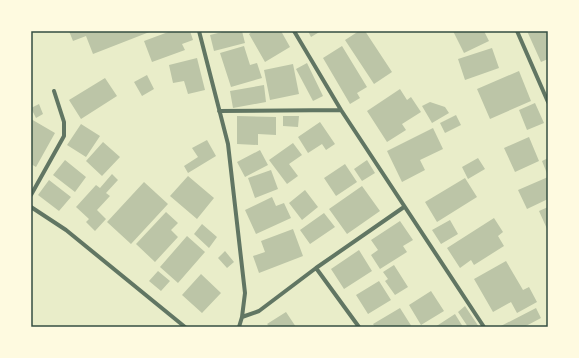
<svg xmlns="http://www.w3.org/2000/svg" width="579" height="358" font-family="Quicksand,sans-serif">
<rect width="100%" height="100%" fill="#e9edc9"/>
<!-- building -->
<path fill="#bcc5a7" d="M69,31h83l-59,23 -7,-18 -13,5z
M171,31h19l3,9 -11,4 3,6 -33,12 -8,-21z
M226,31h16l3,12 -31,8 -4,-16z
M253,31h28l9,16 -25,15 -16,-28z
M308,31h13l-10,6z
M359,31h6l27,41 -18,12 -29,-44z
M453,31h31l5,10 -25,12z
M527,31h21v28l-7,3z
M244,46l6,19 7,-2 5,15 -31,9 -11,-34z
M342,46l25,41 -10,6 3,5 -10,6 -27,-46z
M492,48l7,20 -34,12 -7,-21z
M197,58l8,32 -17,4 -4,-13 -11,2 -4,-18z
M307,63l16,33 -10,5 -17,-32z
M293,64l6,30 -29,6 -6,-30z
M519,71l12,30 -41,18 -13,-30z
M147,75l7,14 -12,7 -8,-14z
M105,78l12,18 -36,23 -12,-19z
M264,85l2,17 -33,6 -3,-17z
M400,89l7,11 4,-3 10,15 -19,12 4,6 -19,12 -20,-31z
M430,102l15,5 4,6 -17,10 -10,-17z
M535,103l9,20 -17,7 -8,-20z
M39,104l4,10 -7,4 -5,-10z
M456,115l5,10 -16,8 -5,-10z
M237,116l39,1v18l-18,-1v11l-21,-1z
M283,116h16l-1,11 -15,-1z
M31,119l24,14 -19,34 -5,-3z
M320,122l15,22 -9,6 -4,-6 -14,9 -10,-16z
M81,124l19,12 -14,21 -19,-12z
M433,128l10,21 -23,11 5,10 -23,12 -15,-31z
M529,137l10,24 -24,11 -11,-24z
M207,140l9,16 -28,17 -4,-7 14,-9 -6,-9z
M103,142l17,15 -18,19 -16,-15z
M293,143l9,12 -13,9 9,12 -11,8 -18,-24z
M260,150l8,15 -23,12 -8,-15z
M478,158l7,11 -17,10 -6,-12z
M548,158v18l-6,-15z
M65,160l21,17 -11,15 -22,-17z
M367,160l8,13 -13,8 -8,-12z
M345,164l12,18 -21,14 -12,-18z
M271,170l7,19 -23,9 -7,-20z
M112,174l6,6 -12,13 4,3 -13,14 9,9 -11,12 -9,-9 3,-3 -13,-12 20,-22 4,3z
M188,176l26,22 -17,21 -27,-23z
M548,177v22l-21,10 -9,-19z
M465,178l12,19 -40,25 -12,-20z
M49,180l22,17 -12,14 -21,-16z
M144,182l24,22 -37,40 -24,-22z
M362,186l18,25 -33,23 -18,-25z
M305,190l13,17 -16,13 -13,-17z
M272,197l4,9 8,-3 7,15 -35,16 -11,-24z
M548,207v24l-9,-20z
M166,212l12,11 -7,7 7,7 -23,25 -19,-18z
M324,213l11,14 -25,17 -10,-14z
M494,218l9,14 -5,4 6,10 -30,19 -3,-5 -11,8 -13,-20z
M450,220l8,14 -17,10 -9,-14z
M400,221l13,19 -10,6 4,6 -27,17 -9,-14 7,-5 -7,-10z
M202,224l15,13 -8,11 -15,-14z
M293,229l10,27 -44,17 -6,-17 12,-4 -4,-11z
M187,236l18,16 -27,31 -18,-16z
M359,250l13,21 -28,18 -13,-20z
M225,251l9,11 -7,6 -9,-10z
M506,261l17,29 6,-3 8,15 -20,11 -6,-11 -18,10 -19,-33z
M394,265l14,22 -13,8 -10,-14 3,-2 -5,-7z
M158,271l12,10 -9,10 -12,-10z
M201,274l20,19 -19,20 -20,-18z
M379,281l12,19 -23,14 -12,-19z
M431,291l13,20 -23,14 -12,-20z
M465,306l14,21h-11l-10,-15z
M400,308l12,19h-37l-2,-3z
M536,308l5,10 -17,9h-25z
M286,312l10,15h-26l-3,-3z
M455,314l8,13h-28z"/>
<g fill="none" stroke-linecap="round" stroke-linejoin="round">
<!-- minor -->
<path stroke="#617663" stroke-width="4" d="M199,31l29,113 17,149 -3,24 -3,10
M294,31l47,79 143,217
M517,31l31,71
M219,111l122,-1
M31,195l33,-59v-14l-10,-31
M31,207l35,23 119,97
M316,268l43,59
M242,317l17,-6 57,-43 88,-61"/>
</g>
<!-- border -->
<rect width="579" height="358" fill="none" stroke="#fefae0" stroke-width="64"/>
<rect x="32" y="32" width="515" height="294" fill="none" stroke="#344e41" stroke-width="1.5"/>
</svg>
